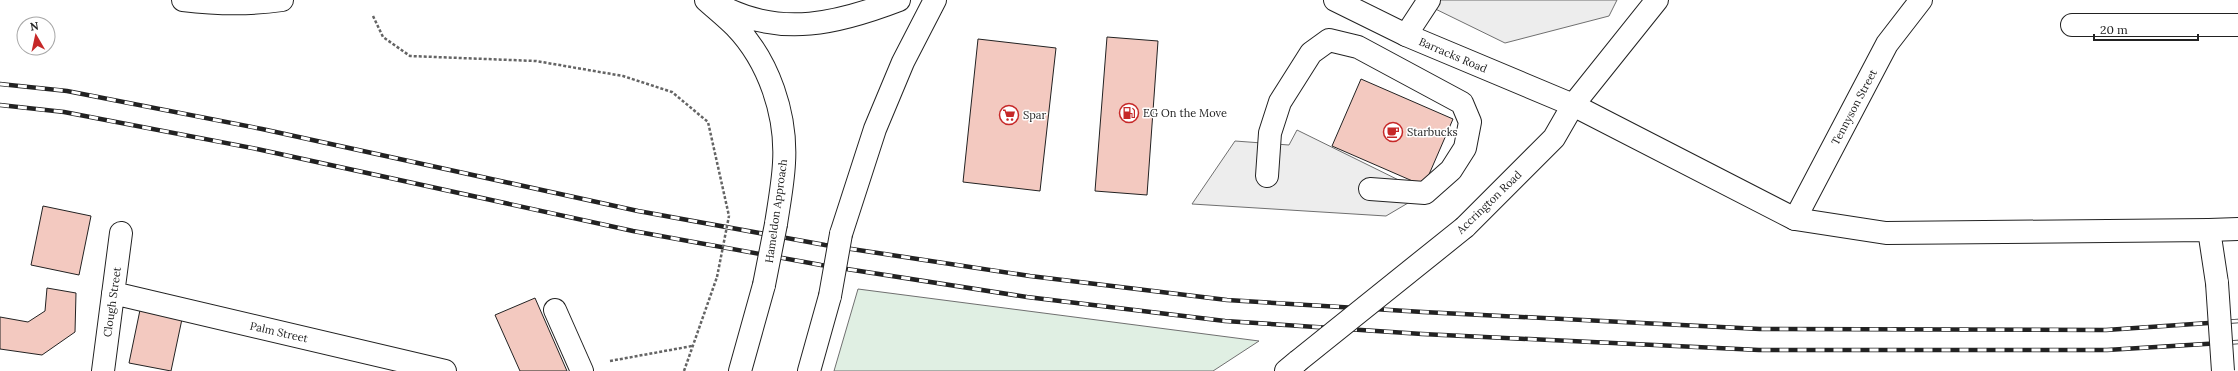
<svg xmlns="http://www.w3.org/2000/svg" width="2238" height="371" font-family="Lora,serif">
<rect width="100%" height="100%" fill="#fff"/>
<!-- green -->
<path fill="#e0efe3" stroke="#6f6f6f" d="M858,289l401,52 -46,30h-379z"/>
<!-- parking -->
<path fill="#ededed" stroke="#6f6f6f" d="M1417,0h200l-8,16 -104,27z
M1297,130l128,63 -39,23 -194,-12 43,-63 54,4z"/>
<!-- building -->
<path fill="#f3c9c0" stroke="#222" d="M1107,37l51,4 -11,154 -52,-4z
M978,39l78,9 -16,143 -77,-9z
M1361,79l92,40 -29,67 -92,-40z
M43,206l48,10 -12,59 -48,-10z
M47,288l29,5 -1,39 -33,23 -42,-6v-32l28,5 17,-11z
M535,298l32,73h-47l-25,-56z
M140,310l42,9 -11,52 -42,-8z"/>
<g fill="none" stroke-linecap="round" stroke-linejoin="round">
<!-- minor casing -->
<g stroke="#222" stroke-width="24">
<path id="minor" d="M2072,25h166
M1406,35l23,-35
M1267,176l3,-43 10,-31 31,-49 18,-13 29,7 104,56 8,19 -5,26 -14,22 -26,23 -55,-4
M1795,219l92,-175 34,-44
M1465,227l89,-89 19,-33 84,-105
M2209,230l29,-1
M113,293l332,78
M555,310l27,61
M103,371l18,-138
M1286,371l12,-10"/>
</g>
<!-- major casing -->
<g stroke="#222" stroke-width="24">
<path id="major" d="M183,0c33,4 66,5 99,0
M706,0c10,9 20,17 29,26 34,35 52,89 49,137 -1,20 -5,41 -8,61
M1335,0l71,35 167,70 222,114 91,14 323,-3 8,53
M721,6c60,32 118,17 178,-6
M841,234l34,-105 28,-67 32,-62
M740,371l24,-86
M809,371l21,-75"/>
</g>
<!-- path -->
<path stroke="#646464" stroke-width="2.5" stroke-dasharray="3 2" stroke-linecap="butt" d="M373,16l10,21 27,19 126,5 87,15 49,16 36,30 21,94
M610,361l82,-15
M684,371l33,-94"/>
<!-- minor -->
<use href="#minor" stroke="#fff" stroke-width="22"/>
<!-- major -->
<use href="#major" stroke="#fff" stroke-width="22"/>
<!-- rail casing -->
<g stroke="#222" stroke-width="4.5">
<path id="rail" d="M0,84l67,7 195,38 376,82 187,34 205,31 197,24 196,12 337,17 346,1 132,-9
M0,105l64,7 193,37 376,82 188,34 206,32 198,24 197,13 337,16h348l131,-8"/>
</g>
<!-- rail -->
<use href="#rail" stroke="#fff" stroke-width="3" stroke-dasharray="9" stroke-linecap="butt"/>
<!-- minor-bridge casing -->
<g stroke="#222" stroke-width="24" stroke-linecap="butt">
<path id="minor-bridge" d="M1298,361l167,-134"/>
</g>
<!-- major-bridge casing -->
<g stroke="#222" stroke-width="24" stroke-linecap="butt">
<path id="major-bridge" d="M2217,283l6,88
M764,285l12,-61
M830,296l11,-62"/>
</g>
<!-- path-bridge -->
<path stroke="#646464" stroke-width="2.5" stroke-dasharray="3 2" stroke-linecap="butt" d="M717,277l12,-61"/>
<!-- minor-bridge -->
<use href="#minor-bridge" stroke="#fff" stroke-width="22"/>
<!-- major-bridge -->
<use href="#major-bridge" stroke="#fff" stroke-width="22"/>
</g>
<!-- icons -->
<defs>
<g id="fuel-ring" transform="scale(1)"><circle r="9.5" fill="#fff" stroke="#c62828" stroke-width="1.5"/><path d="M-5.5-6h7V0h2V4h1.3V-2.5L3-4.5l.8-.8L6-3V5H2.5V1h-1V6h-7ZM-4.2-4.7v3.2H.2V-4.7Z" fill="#c62828"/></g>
<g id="supermarket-ring" transform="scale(1)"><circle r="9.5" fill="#fff" stroke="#c62828" stroke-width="1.5"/><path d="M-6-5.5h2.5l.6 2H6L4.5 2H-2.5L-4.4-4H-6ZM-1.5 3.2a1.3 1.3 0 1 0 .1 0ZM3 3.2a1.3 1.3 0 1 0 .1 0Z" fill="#c62828"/></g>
<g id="cafe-ring" transform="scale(1)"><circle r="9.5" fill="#fff" stroke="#c62828" stroke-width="1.5"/><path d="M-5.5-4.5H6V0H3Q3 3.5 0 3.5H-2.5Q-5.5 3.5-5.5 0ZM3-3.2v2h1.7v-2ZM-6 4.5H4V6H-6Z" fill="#c62828"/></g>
</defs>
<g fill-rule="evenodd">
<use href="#fuel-ring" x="1129" y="113"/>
<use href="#supermarket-ring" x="1009" y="115"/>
<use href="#cafe-ring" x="1393" y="132"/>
</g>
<g text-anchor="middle" stroke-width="3" stroke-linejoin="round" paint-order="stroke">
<!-- street labels -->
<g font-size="11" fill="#222" stroke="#fff">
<text transform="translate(1453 55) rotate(23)" y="4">Barracks Road</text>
<text transform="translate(1854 107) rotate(-62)" y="4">Tennyson Street</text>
<text transform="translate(1489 202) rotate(-44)" y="4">Accrington Road</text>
<text transform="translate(776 211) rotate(-82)" y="4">Hameldon Approach</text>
<text transform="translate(112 302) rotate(-82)" y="4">Clough Street</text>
<text transform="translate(279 332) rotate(13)" y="4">Palm Street</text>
</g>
<!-- poi labels -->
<g font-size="11" fill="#222" stroke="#fff" text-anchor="start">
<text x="1143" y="117">EG On the Move</text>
<text x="1023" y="119">Spar</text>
<text x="1407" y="136">Starbucks</text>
</g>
</g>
<!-- north arrow -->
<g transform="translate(36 36) rotate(351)"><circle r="19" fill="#ffffff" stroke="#a7a7a7"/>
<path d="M0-3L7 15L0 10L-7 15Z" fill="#c62828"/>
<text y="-6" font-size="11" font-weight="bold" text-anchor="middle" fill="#222222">N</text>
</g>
<!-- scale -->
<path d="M2094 34v6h104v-6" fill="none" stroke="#222222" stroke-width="2"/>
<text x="2100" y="34" font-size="12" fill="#222222" stroke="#ffffff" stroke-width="3" paint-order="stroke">20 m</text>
</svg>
